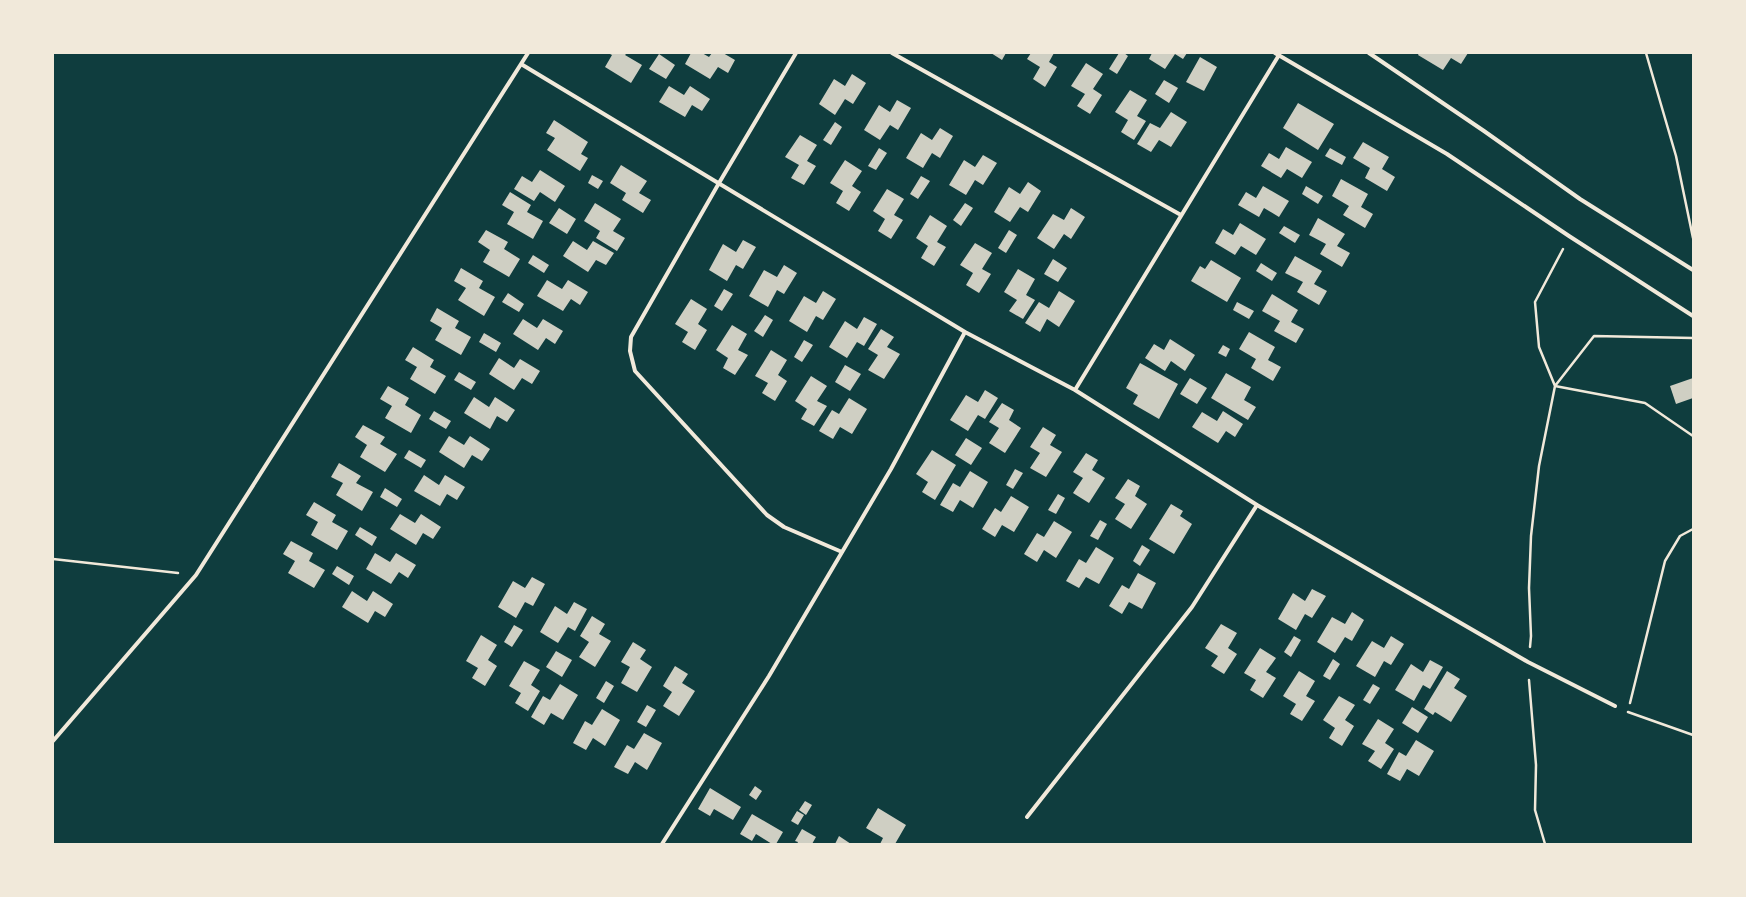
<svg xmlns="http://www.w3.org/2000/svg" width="1746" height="897" font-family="'PT Sans Narrow',sans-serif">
<rect width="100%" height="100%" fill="#0f3d3e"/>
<!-- building -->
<path fill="#cfcfc3" d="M608,53h19l-2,2 17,10 -11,18 -26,-16 7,-12z
M691,53h11l7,4 3,-4h11l12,7 -7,13 -10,-6 -8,12 -25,-15z
M991,53h15l-4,7z
M1031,53h23l-5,9 8,5 -12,20 -12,-8 7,-12 -13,-8z
M1119,53h5l4,3 -11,18 -8,-5z
M1152,53h35l-4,6 -8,-5 -10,15 -16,-10z
M1419,53h49l-7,11 -10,-6 -8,12 -25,-15z
M659,54l16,11 -9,14 -17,-10z
M1200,57l17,10 -13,24 -18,-9z
M1086,63l17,11 -10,15 9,6 -12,19 -13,-8 8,-12 -14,-8z
M852,74l14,9 -13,21 -8,-5 -10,16 -16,-11 15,-25 11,7z
M1164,80l14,8 -9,15 -14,-9z
M669,86l15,9 6,-9 20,13 -8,12 -10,-6 -7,12 -26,-15z
M1130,90l17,10 -10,16 9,5 -12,19 -13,-8 7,-12 -13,-8z
M897,100l14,8 -13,22 -8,-5 -10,15 -16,-10 15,-25 11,7z
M1298,103l36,21 -16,26 -35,-22z
M1171,112l16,10 -16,25 -12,-7 -8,12 -14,-8 13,-21 10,5z
M554,120l34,22 -7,12 7,4 -8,13 -33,-21 8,-12 -9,-5z
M835,122l7,5 -11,18 -8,-5z
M940,128l13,8 -13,22 -8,-5 -9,15 -17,-10 15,-25 11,7z
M800,135l17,10 -10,16 9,5 -12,19 -13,-7 8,-13 -14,-8z
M1363,142l26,15 -7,12 13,8 -8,14 -22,-13 5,-10 -17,-10z
M1286,147l26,15 -10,16 -15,-9 -6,9 -20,-12 8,-13 10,6z
M879,148l8,5 -11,17 -8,-4z
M1330,148l16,9 -4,8 -17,-9z
M983,155l14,8 -14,22 -8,-5 -9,15 -17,-10 15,-25 11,7z
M845,160l17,11 -10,15 9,6 -12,19 -13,-8 7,-12 -13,-8z
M621,165l26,16 -8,12 12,7 -8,13 -21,-13 4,-7 -16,-10z
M540,170l25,16 -10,16 -15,-10 -6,9 -20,-12 8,-13 10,6z
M592,175l11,6 -5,8 -10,-6z
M921,176l9,5 -12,18 -8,-5z
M1341,179l27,15 -7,13 12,7 -8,14 -22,-13 6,-9 -17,-10z
M1028,182l13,9 -13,21 -8,-5 -10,15 -16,-10 15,-25 11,7z
M1263,186l26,15 -10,16 -15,-9 -5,9 -21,-12 8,-13 10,6z
M1306,186l17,10 -5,8 -16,-10z
M887,189l17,10 -10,16 9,5 -12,19 -13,-8 7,-12 -12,-8z
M510,192l21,13 -4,7 16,9 -10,18 -26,-15 7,-12 -12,-7z
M595,203l26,16 -8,12 12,7 -8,13 -21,-13 4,-7 -16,-10z
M965,203l8,5 -12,18 -8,-6z
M559,208l17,11 -9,15 -18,-11z
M1071,208l14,9 -14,22 -7,-5 -10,15 -17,-11 16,-24 11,6z
M930,215l17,11 -10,16 9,5 -12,19 -13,-8 7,-12 -12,-8z
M1318,218l27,16 -8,12 13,7 -8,14 -22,-13 6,-10 -17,-9z
M1240,223l26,16 -10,16 -15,-9 -6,9 -20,-12 8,-14 10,6z
M1284,226l16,9 -5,8 -16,-10z
M486,230l22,12 -4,7 16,10 -11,18 -26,-15 7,-12 -12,-8z
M1009,230l8,5 -11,18 -8,-5z
M743,240l13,7 -13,22 -7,-4 -9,16 -18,-11 14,-26 13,8z
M573,241l14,9 6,-9 21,12 -8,12 -10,-5 -8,12 -25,-16z
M975,243l17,10 -10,16 9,5 -12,19 -13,-8 7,-12 -13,-8z
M533,255l16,10 -5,8 -16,-10z
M1295,256l27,15 -8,13 13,7 -8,14 -22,-13 6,-10 -18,-9z
M1053,259l14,9 -9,14 -14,-8z
M1211,260l30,18 -14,24 -36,-21 9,-15 5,3z
M1261,263l16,10 -5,8 -16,-10z
M784,265l13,8 -13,21 -7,-4 -9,17 -19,-11 15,-26 13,7z
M461,268l22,13 -4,7 16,9 -11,19 -26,-16 8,-12 -12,-7z
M1018,269l17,10 -9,16 9,5 -12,19 -14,-8 8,-11 -13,-8z
M547,280l15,9 6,-9 20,12 -8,13 -9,-6 -8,12 -26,-15z
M724,289l9,5 -11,17 -8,-5z
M823,291l13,8 -13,21 -7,-4 -9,16 -18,-11 15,-25 12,7z
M1059,291l16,10 -16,26 -12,-8 -7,13 -15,-9 14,-21 10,6z
M508,293l16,11 -5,8 -17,-10z
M1272,294l26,16 -7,12 13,7 -8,14 -22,-12 6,-10 -18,-10z
M691,299l16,10 -9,15 9,6 -12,20 -13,-8 6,-10 -13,-8z
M1237,302l17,9 -5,8 -16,-9z
M437,308l22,13 -4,7 16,9 -10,18 -26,-15 7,-12 -12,-7z
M765,315l8,5 -10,17 -9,-6z
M864,317l13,7 -13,22 -7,-4 -10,16 -18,-11 16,-26 12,8z
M523,319l14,9 6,-9 20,12 -8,13 -9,-6 -8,12 -25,-16z
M732,325l15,9 -9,16 10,5 -13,20 -12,-7 5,-10 -12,-8z
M881,329l13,8 -7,10 13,7 -16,25 -16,-9 10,-15 -10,-6z
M1249,332l26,15 -7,13 13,7 -8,14 -22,-13 5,-9 -17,-10z
M484,333l17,10 -5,9 -17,-10z
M1170,339l25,16 -10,16 -14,-10 -6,10 -20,-13 9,-14 10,6z
M804,340l9,5 -11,17 -8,-5z
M1223,345l7,4 -4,8 -8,-4z
M413,347l21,13 -4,7 16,9 -11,18 -25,-15 7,-12 -12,-7z
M771,350l16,10 -9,15 9,6 -12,20 -13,-8 6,-10 -13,-7z
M499,358l15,10 6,-9 20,12 -8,13 -10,-6 -8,12 -25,-16z
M1140,363l38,21 -19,35 -26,-15 5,-9 -12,-7z
M845,365l16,9 -11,17 -15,-9z
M459,372l17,10 -5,8 -17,-10z
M1226,373l25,14 -7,13 12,7 -8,13 -37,-22z
M811,376l16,10 -10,15 10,5 -13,20 -13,-7 6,-10 -12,-8z
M1190,378l17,10 -10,16 -17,-10z
M1693,378v20l-17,6 -6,-18z
M388,386l21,12 -4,7 16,10 -10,18 -26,-15 7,-12 -12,-7z
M985,390l13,8 -13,21 -7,-4 -10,16 -18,-11 16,-25 12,7z
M474,397l15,10 6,-10 20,13 -8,12 -10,-6 -7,13 -26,-16z
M849,398l18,11 -15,25 -12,-7 -7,12 -14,-8 13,-21 7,4z
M1002,403l12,7 -5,10 12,8 -16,25 -16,-10 10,-15 -10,-6z
M434,411l17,10 -5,8 -17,-10z
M1223,411l20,13 -8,13 -9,-6 -8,12 -26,-16 10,-15 15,9z
M363,425l22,12 -5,7 17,10 -12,18 -25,-15 7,-12 -12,-8z
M1043,427l13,8 -6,10 12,7 -16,25 -16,-9 10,-15 -10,-6z
M449,436l15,9 6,-9 20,13 -8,12 -10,-6 -8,13 -25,-16z
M966,438l16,10 -11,17 -16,-10z
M409,450l17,10 -5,8 -17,-10z
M932,450l24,15 -21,35 -13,-8 6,-10 -12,-8z
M1086,453l12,7 -6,10 13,8 -16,25 -16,-10 10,-15 -10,-6z
M339,463l22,13 -5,7 17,9 -11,19 -26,-16 7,-12 -12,-6z
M1015,469l8,4 -10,16 -7,-4z
M970,471l18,11 -15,26 -13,-8 -7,12 -13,-7 13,-22 7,4z
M424,475l15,10 6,-10 20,12 -8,13 -10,-6 -7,12 -26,-15z
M1128,479l12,7 -5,10 12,8 -16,25 -16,-10 10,-15 -10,-6z
M385,488l17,11 -5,8 -17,-10z
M1058,494l7,4 -9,16 -8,-4z
M1011,496l18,11 -15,25 -12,-7 -7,12 -13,-8 13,-21 6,4z
M314,502l22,13 -4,7 16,9 -11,19 -26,-15 7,-13 -12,-7z
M1171,504l12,7 -3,5 12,8 -18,30 -25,-15z
M400,514l15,9 6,-9 20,13 -8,12 -10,-6 -7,12 -26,-16z
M1100,520l7,4 -9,16 -8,-4z
M1054,521l18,11 -16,26 -12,-8 -7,12 -13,-8 13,-21 7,4z
M360,527l17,10 -5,9 -17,-11z
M291,541l22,12 -4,8 16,9 -11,18 -26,-15 7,-12 -12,-7z
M1142,545l8,5 -10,16 -7,-5z
M1096,547l18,11 -15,26 -13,-7 -7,11 -13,-7 13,-22 7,4z
M375,553l15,9 6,-9 20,12 -8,13 -9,-6 -8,12 -25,-15z
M337,566l17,10 -5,9 -17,-11z
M1138,573l18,10 -14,26 -13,-7 -7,12 -13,-8 13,-21 7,4z
M532,577l13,7 -12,22 -8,-4 -9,16 -18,-11 15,-26 12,7z
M1312,589l14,7 -14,22 -7,-4 -9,16 -18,-11 15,-26 12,8z
M352,591l15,10 6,-10 20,13 -8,13 -10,-6 -7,12 -26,-16z
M574,602l13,7 -12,22 -7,-4 -10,16 -18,-11 15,-26 12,8z
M1352,612l12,8 -12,21 -7,-4 -10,16 -18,-11 15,-25 13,7z
M592,616l13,8 -6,10 12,7 -16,26 -16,-10 10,-15 -9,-6z
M1221,624l16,9 -9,15 9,6 -13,20 -13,-8 7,-10 -13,-8z
M514,625l9,5 -11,17 -8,-5z
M481,635l16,10 -9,15 9,6 -12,20 -13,-8 6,-10 -12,-7z
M1294,636l7,4 -10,17 -7,-5z
M1391,636l13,8 -13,21 -7,-4 -9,16 -19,-11 16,-25 12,7z
M633,642l13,8 -6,9 12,8 -15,25 -16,-9 9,-16 -9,-5z
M1260,648l16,10 -10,14 10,6 -13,20 -13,-8 6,-10 -12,-7z
M556,651l16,9 -10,17 -16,-10z
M1333,659l7,5 -10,16 -7,-4z
M1430,660l13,7 -13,22 -7,-4 -9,16 -19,-11 16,-26 12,8z
M524,661l16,9 -9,15 9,6 -12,20 -13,-8 6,-10 -12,-7z
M675,666l13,8 -6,9 13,8 -16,25 -16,-10 9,-14 -9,-6z
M1299,671l16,10 -9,15 9,5 -13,20 -12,-7 6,-10 -13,-8z
M1447,671l13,8 -6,9 13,8 -16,26 -16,-10 -2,3 -9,-6z
M606,681l8,5 -10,17 -8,-5z
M560,684l18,11 -15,25 -12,-7 -7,12 -13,-8 12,-21 7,4z
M1373,684l7,4 -10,16 -7,-4z
M1339,696l16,9 -10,15 9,6 -12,20 -13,-8 6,-10 -12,-8z
M647,705l9,5 -10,17 -9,-5z
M1412,707l16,10 -10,16 -16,-10z
M602,709l18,11 -15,26 -12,-8 -7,12 -13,-7 12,-22 7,4z
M1378,719l16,10 -9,14 9,6 -13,20 -13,-8 7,-10 -13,-7z
M644,733l18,10 -15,27 -12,-8 -7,12 -14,-7 13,-22 7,4z
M1416,740l18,11 -15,25 -12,-7 -7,12 -13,-7 12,-22 7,4z
M755,786l7,5 -6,9 -7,-5z
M710,788l31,19 -8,13 -19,-11 -4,7 -12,-7z
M805,801l7,4 -6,10 -7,-5z
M878,808l28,17 -11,19h-15l3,-6 -17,-10z
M797,811l7,4 -6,10 -7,-4z
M752,814l31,18 -7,12h-4l-16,-10 -4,7 -12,-7z
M802,829l14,8 -4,7h-15l1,-2 -3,-1z
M839,836l12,8h-16z"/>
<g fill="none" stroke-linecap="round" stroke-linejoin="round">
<!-- path -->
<path stroke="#f1e9da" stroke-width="2.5" d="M1646,53l30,103 17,82
M1555,386l-16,-39 -4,-45 28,-53
M1555,386l90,17 48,33
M53,559l125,14
M1530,647l1,-11 -2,-48 2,-52 8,-70 16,-80 39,-50 99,2
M1529,680l7,85 -1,45 10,34
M1630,703l35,-142 15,-25 13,-7
M1628,712l65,23"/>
<!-- minor -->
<path stroke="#f1e9da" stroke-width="4" d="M796,53l-77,130 -88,154 -1,14 5,20 132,144 17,12 58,25
M892,53l289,162
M1275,53l172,101 122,82 124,80
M1369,53l115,78 96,68 113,71
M521,64l444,268 110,58 182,115 271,157 87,44
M1075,390l204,-335
M53,741l143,-166 332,-522
M1027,817l165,-210 65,-102
M662,844l107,-168 122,-207 74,-137"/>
</g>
<!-- border -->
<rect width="1746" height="897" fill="none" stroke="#f1e9da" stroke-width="108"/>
</svg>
